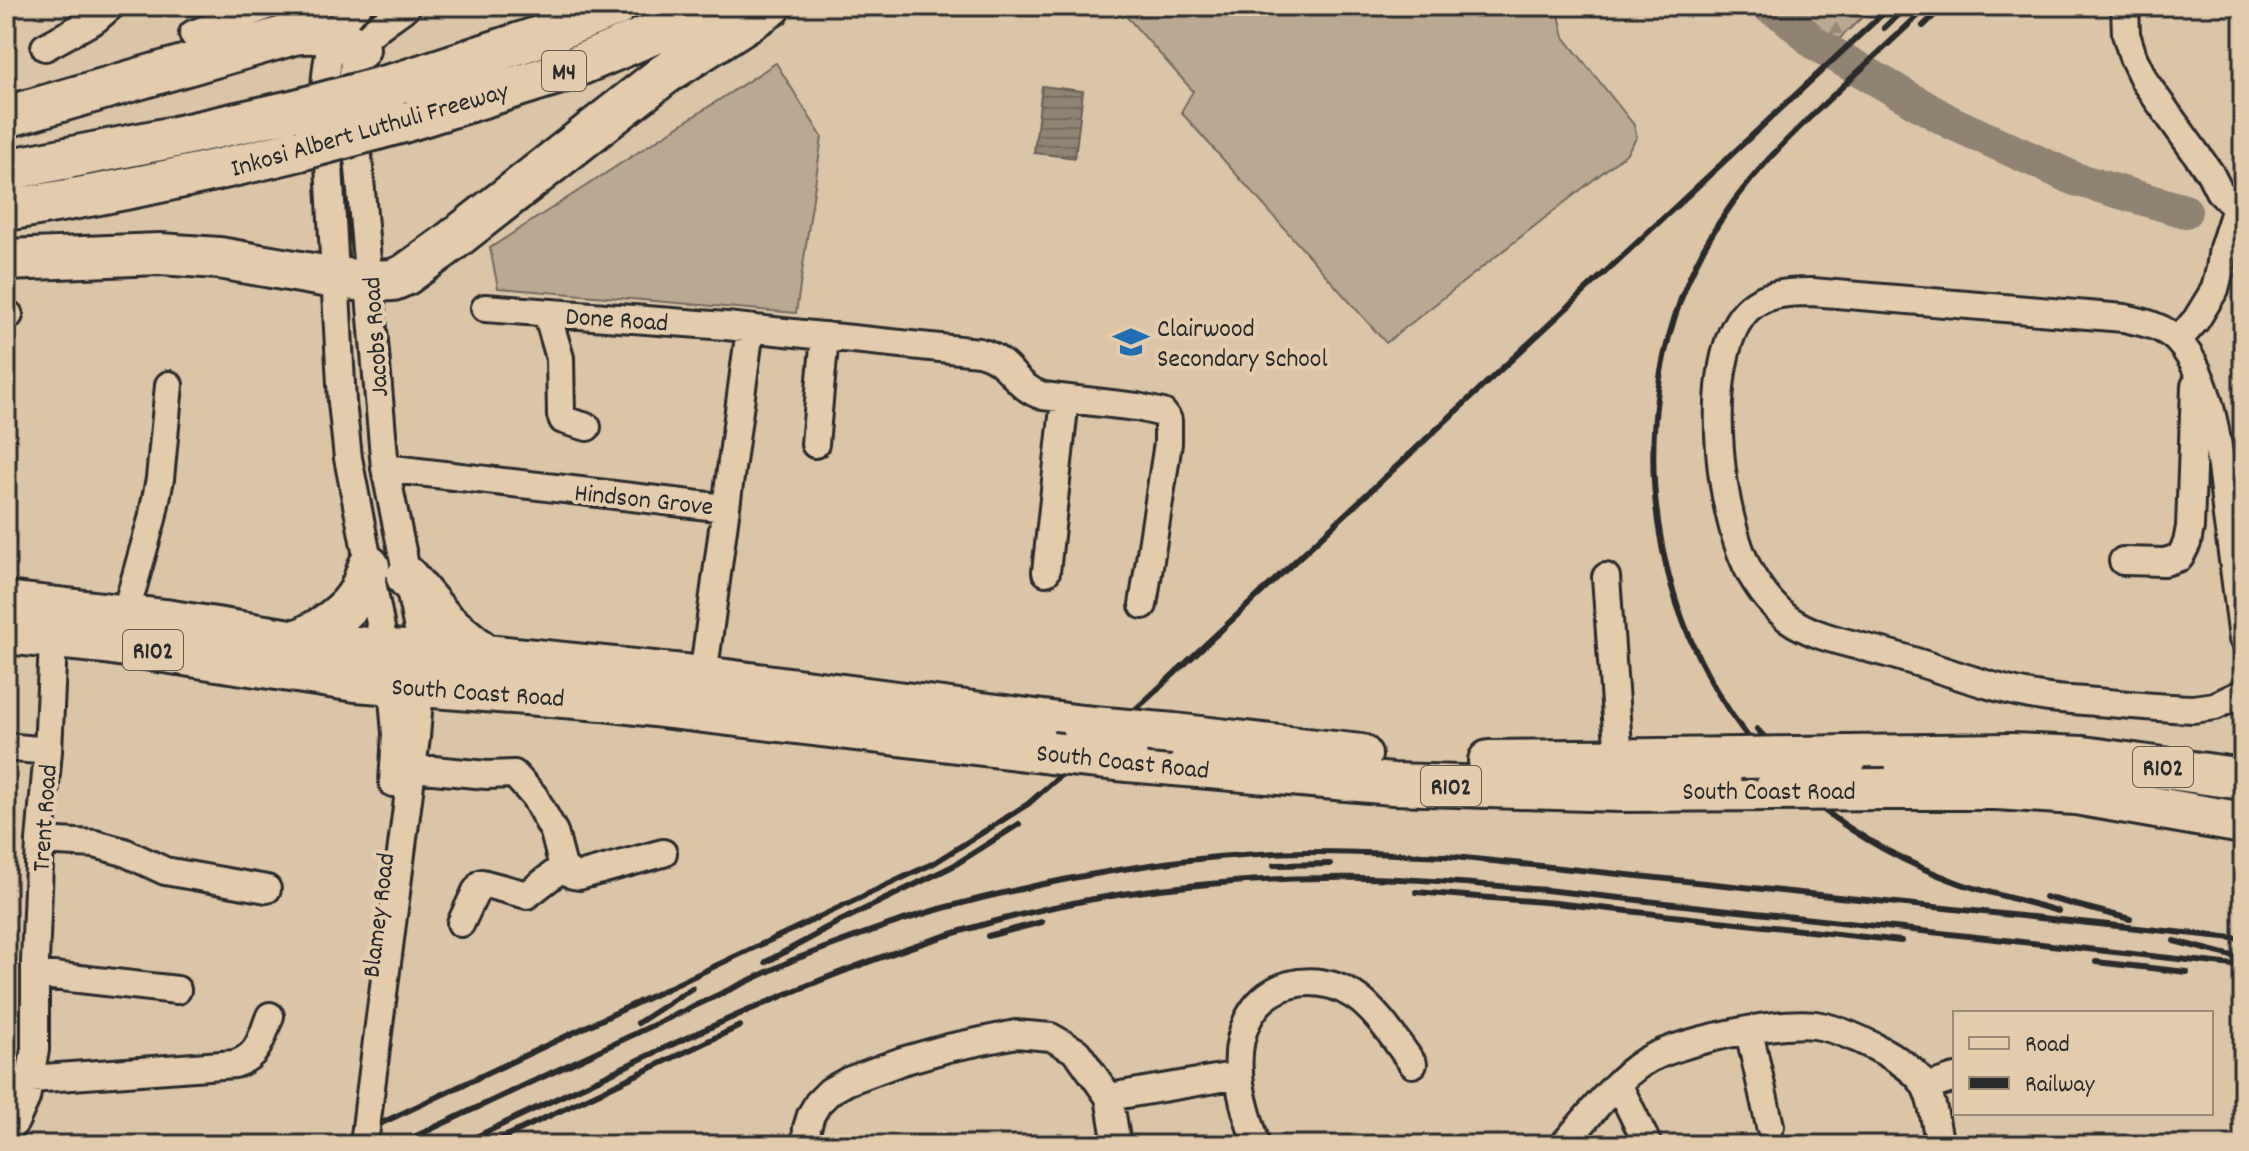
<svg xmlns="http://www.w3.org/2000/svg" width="2249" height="1151" font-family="Dekko,sans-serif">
<defs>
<pattern id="forest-firs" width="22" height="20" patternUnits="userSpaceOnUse" patternTransform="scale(2)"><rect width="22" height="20" fill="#bba890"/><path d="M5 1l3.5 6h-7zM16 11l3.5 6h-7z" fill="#988976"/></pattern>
<pattern id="water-rules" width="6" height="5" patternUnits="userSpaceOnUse" patternTransform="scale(2)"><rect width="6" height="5" fill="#918372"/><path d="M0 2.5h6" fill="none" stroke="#776b5e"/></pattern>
</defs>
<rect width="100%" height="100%" fill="#dcc5a7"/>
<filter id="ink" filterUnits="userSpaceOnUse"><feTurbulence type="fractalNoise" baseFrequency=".0125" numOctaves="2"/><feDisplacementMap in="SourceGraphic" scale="16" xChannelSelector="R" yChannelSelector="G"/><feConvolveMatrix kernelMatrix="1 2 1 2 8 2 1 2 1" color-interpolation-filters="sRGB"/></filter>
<g filter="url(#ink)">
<!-- grass -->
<path fill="#bba890" stroke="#736a5e" stroke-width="2" d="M1557,6l7,31 70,88 3,12 -11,17 -240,189 -205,-231 12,-21 -75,-84z
M776,63l46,74 -26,176 -298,-25 -8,-40z"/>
<!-- forest -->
<path fill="url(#forest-firs)" stroke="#736a5e" stroke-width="2" d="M1785,6h89l-39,37z"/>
<!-- water -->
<path fill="url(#water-rules)" stroke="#686056" stroke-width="2" d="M1042,86l41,5 -8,67 -41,-5z"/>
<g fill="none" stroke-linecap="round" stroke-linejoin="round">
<!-- river -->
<path stroke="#918372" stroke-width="34" d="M1768,6l17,10 31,28 134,78 125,57 110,32"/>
<!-- minor casing -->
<g stroke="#2b2b2b" stroke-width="32">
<path id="minor" d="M358,6c-27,22 -32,53 -33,86l17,310 6,56 44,227 4,49 -3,49
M2125,6l1,28 7,23 12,25 65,91 9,18 17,17 -13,40 -3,21 -5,20 -19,31 -18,20
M193,34l74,-28
M45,47l51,-28 15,-13
M485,308l241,18 253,26c33,8 33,34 64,44l94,11 26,6 5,7v23l-25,162
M547,313l13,45 1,57 2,5 24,7
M6,316l3,-1
M815,444l10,-108
M385,468l340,40
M2123,561l42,1 15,-5 7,-14 3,-16 5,-141
M1046,572l19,-173
M1606,577l13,183
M125,615l27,-96 8,-40 9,-94
M2243,639c-5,-41 -10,-81 -16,-122 -6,-51 -12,-135 -48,-175 -13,-15 -36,-20 -55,-24l-312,-26c-26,0 -54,1 -71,25 -39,55 -22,209 14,264 8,13 20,27 32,37 29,21 69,26 103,36 50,14 100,35 152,43 18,3 36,3 54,5 33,3 65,6 97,7l22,-3 28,-13
M703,677l47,-348
M6,747l42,4
M412,768l75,7 27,-1 20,22 20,36 9,35 10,8 6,1 84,-23
M40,841l55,3 29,8 41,19 102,18
M461,923l15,-32 6,-8 45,12 36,-28
M35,974l142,16
M1749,1031l21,95
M31,1079l204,-15c25,-9 26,-26 35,-48
M1618,1084l30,61
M1926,1087l29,-9
M1109,1097l130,-22
M369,1103l47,-366 4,-50 -2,-58 -33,-161 -33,-381c1,-12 1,-27 6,-38 10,-18 34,-31 49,-43
M6,1133l9,-11 11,-24 9,-48v-89l5,-120 8,-90 6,-129
M806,1145l1,-17 4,-13 7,-12 12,-12 18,-10 54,-20 46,-13 68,-14 35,3 26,15 32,45 8,48
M1256,1145c-6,-23 -16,-48 -17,-72 -3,-37 10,-76 50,-88 22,-6 45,-2 64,10 23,14 44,48 60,69
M1563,1145c23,-25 53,-66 81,-83 31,-20 135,-42 171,-37 29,4 96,35 110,61 8,14 11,42 15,59"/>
</g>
<!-- highway casing -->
<g stroke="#2b2b2b" stroke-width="46">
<path id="highway" d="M401,82l138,-45 77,-31
M6,117l288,-83c28,-4 41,2 65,15
M403,122l157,-49 160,-67
M6,170l169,-33 121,-27
M6,210c99,-15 196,-36 294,-60
M6,260l154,-6 59,4 116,20 35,3 23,-1 12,-5 39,-28 221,-173 106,-68
M407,577l37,44 41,34
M6,602l159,18 132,21 89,9 99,5 218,22 379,49
M6,633l100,10 250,38 246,19 449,53
M297,641c23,-11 49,-26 62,-49 4,-8 7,-18 10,-26
M1174,734l187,21
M1848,756l164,-2 71,3 160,22
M1128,761l265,23 227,7 155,-1
M1489,761l251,-3
M1886,789h110l80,5 167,29"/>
</g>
<!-- minor -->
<use href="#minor" stroke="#e3cbac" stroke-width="26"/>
<!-- highway -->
<use href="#highway" stroke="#e3cbac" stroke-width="40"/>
<!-- rail -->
<path stroke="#2b2b2b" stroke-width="6" d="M1928,6c-24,23 -47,45 -71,67 -58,54 -113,103 -152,173 -99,183 -53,435 115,561 41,32 90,58 139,76 32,11 66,18 99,28
M1923,26l21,-20
M1884,28l23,-22
M1757,729l49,52
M1274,865l56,-1
M1416,892l139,11 346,38
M2045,897l85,22
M818,932l135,-66 66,-42
M988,936l54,-14
M2174,941l62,16
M766,962l63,-34
M2096,962l91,10
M638,1023l54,-35
M498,1140l242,-114
M335,1145l599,-282 94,-59 118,-104 745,-694
M397,1145l396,-185c51,-19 102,-39 154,-53 117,-31 238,-53 359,-55 46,0 93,2 139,4l798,83
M460,1145c54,-27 109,-52 164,-78 171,-81 346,-156 536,-178 54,-6 108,-11 163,-11 74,-2 149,6 223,12l697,76"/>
<!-- minor-bridge casing -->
<g stroke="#2b2b2b" stroke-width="32" stroke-linecap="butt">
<path id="minor-bridge" d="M364,1145l5,-42"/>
</g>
<!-- highway-bridge casing -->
<g stroke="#2b2b2b" stroke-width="46" stroke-linecap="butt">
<path id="highway-bridge" d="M296,110l105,-28
M300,150l103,-28
M1082,726l92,8
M1051,753l77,8
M1740,758l108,-2
M1775,790l111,-1"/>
</g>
<!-- minor-bridge -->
<use href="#minor-bridge" stroke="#e3cbac" stroke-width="26"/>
<!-- highway-bridge -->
<use href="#highway-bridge" stroke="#e3cbac" stroke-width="40"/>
</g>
</g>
<!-- icons -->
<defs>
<g id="school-bare" transform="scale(2.76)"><path d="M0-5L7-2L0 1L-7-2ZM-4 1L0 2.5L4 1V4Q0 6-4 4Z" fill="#1f6fb2" stroke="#e3cbac" stroke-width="2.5" paint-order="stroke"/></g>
</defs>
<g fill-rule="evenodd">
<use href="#school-bare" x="1131" y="342"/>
</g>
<g text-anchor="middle" stroke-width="8" stroke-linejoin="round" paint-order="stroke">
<!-- shield labels -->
<g fill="#e3cbac" stroke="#625b52" stroke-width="2">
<rect x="542" y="51" width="44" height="40" rx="6"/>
<rect x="123" y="630" width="60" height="40" rx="6"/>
<rect x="2133" y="747" width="60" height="40" rx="6"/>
<rect x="1421" y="766" width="60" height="40" rx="6"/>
</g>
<g font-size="24" font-weight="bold" fill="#2b2b2b">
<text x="564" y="79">M4</text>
<text x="153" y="658">R102</text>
<text x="2163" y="775">R102</text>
<text x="1451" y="794">R102</text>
</g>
<!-- street labels -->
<g font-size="26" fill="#2b2b2b" stroke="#e3cbac">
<text transform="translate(369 128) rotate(-16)" y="9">Inkosi Albert Luthuli Freeway</text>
<text transform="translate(617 318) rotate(4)" y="9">Done Road</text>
<text transform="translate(374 337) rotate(-94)" y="9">Jacobs Road</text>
<text transform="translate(644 498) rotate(6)" y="9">Hindson Grove</text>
<text transform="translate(478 691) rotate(4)" y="9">South Coast Road</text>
<text transform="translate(1123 760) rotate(6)" y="9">South Coast Road</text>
<text x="1769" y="799">South Coast Road</text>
<text transform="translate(43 818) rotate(-86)" y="9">Trent Road</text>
<text transform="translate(377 915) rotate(-83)" y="9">Blamey Road</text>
</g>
<!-- poi labels -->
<g font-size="26" fill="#2b2b2b" stroke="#e3cbac" text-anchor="start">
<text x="1157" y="336">Clairwood<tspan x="1157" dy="30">Secondary School</tspan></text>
</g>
</g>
<!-- margin -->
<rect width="2249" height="1151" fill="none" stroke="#e3cbac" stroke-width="32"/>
<rect x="16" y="16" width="2217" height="1119" fill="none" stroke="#2b2b2b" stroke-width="3" filter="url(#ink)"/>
<!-- legend -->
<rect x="1953" y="1011" width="260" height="104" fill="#e3cbac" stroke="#998b78" stroke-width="2"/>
<rect x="1969" y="1037" width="40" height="12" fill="#e3cbac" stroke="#998b78" stroke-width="2"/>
<text x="2025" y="1051" font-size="24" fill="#2b2b2b">Road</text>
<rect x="1969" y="1077" width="40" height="12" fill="#2b2b2b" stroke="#998b78" stroke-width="2"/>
<text x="2025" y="1091" font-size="24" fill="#2b2b2b">Railway</text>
</svg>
